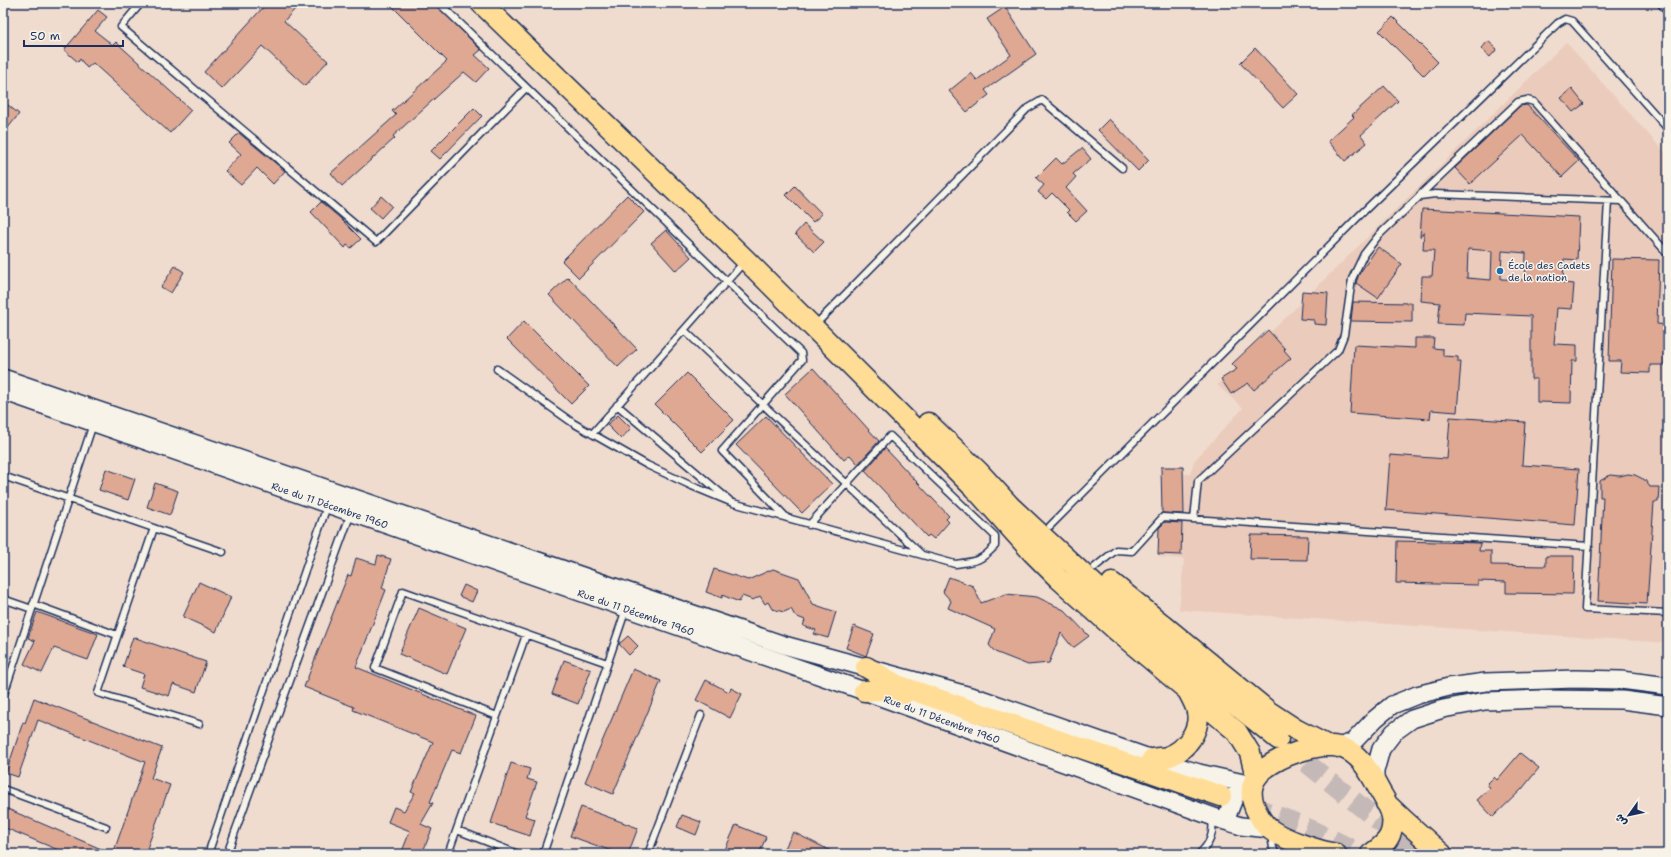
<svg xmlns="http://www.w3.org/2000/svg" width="1671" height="857" font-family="'Shantell Sans','Playpen Sans Arabic',sans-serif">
<rect width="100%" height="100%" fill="#f0dcce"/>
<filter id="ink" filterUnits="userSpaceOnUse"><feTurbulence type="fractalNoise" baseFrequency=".025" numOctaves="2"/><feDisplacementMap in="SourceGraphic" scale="8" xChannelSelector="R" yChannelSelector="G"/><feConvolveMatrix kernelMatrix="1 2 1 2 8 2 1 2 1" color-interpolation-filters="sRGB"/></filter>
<g filter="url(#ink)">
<!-- built -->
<path fill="#ebccbc" d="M1566,42l102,114v487l-489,-33 5,-51 -24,-2 6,-84 24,1 4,-13 49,-53 -26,-23z"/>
<!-- building -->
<path fill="#dea893" stroke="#1b2f5e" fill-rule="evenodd" d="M267,3h23l6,5 -12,13 44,40 -23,25 -43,-40 -40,43 -18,-17z
M389,3h45l47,47 -6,5 14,13 -13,14 -12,-10 -71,64 2,2 -53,48 -11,-13 65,-58 -4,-4 55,-50z
M1005,7l31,47 -51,36 4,5 -22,17 -18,-21 22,-18 6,7 34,-25 -24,-36z
M98,10l9,7 -12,14 18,14 3,-3 75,68 -21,23 -77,-70 -6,5 -7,-9 -2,3 -14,-12z
M1393,17l45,45 -14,14 -45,-45z
M1488,41l9,8 -7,8 -9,-8z
M1255,48l43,46 -15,14 -43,-45z
M1384,86l14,15 -37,34 6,8 -22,18 -17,-20 26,-24 -2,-2z
M1572,89l12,15 -11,8 -12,-14z
M3,101l16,13 -16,20z
M1527,105l52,56 -17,16 -39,-42 -53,49 -15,-16 65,-62z
M474,108l8,8 -42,43 -9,-8z
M1109,119l40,41 -11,11 -40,-41z
M239,133l46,38 -12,13 -16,-16 -16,17 -16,-14 16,-17 -12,-11z
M1082,148l9,11 -18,15 3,3 -10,11 21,23 -11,10 -9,-9 2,-2 -17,-17 -6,6 -8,-7 6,-7 -8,-7 20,-20 6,6z
M795,186l27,28 -9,8 -27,-27z
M627,195l17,17 -65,66 -17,-17z
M381,196l11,10 -11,12 -11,-10z
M321,202l19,16 21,21 -10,9 -4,-3 -2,3 -34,-36z
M1422,209l157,8 -2,43 -13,-1 -1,24 11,1 -2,25 -15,-1 -3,36 23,1v16h-5l-1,42 -34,-1v-23h-6v-63l-66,-3 -1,12 -26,-1 2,-21 -19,-2 1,-25h10l2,-26h-11l1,-18 -4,5zM1468,249l24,2 -1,29 -24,-2zM1502,251l24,2 -1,27 -24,-1z
M804,224l20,18 -10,10 -19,-18z
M666,230l25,27 -15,14 -25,-28z
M1378,247l24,17 -24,34 -22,-15 3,-9z
M1612,259l47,1 -2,64 11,1v40h-18v8l-30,-1 1,-11h-12z
M175,266l9,6 -13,21 -10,-6z
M568,277l69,72 -19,18 -69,-72z
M1302,291l26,2 -2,32 -12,-1v-4l-14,-1z
M1353,302l59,1v19l-61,-1z
M524,321l65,65 -18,18 -64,-65z
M1268,330l17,19 -1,1 7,8 -37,32 -6,-7 -17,11 -10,-15 16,-10 -5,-5z
M1415,338h19l-1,10 10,1v7l15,1v5h3l-4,50 -26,-2 -1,9 -80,-6 4,-68 61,3z
M813,368l66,73 -21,23 -8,-9 -6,5 -59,-66z
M687,373l47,47 -32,32 -47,-47z
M618,415l13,13 -10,11 -14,-14z
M766,416l66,68 -30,29 -66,-68z
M1450,417l75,5 -3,43 57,4 -4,56 -189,-15 4,-55 57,4z
M885,448l64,68 -3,3 3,3 -15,17 -5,-4 -2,2 -62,-66z
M1161,467h22l1,47 -22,-1z
M106,469l29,10 -7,21 -29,-10z
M1628,474l7,1 10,5 5,7h9l-1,15h-4l-7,102 -49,-3 5,-104h-3v-16l10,-6 10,1z
M155,483l23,8 -8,24 -23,-8z
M1165,522l17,1 -1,32 -23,-1 1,-26z
M1251,535l57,1 -1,24 -57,-1z
M1397,541l83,2 -1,8h12v14l55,1v-10h28l-1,38 -67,-1v-11l-28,-1v4l-82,-2z
M378,555l13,4 -9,29 4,2 -30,77 120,49 -15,37 -9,-3 -22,52 3,1 -12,21 11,5 -10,25h-21l9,-23 -22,-9 6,-15 10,4 11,-18 -4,-1 22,-50 -80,-32 1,-3 -50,-20 44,-112 3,1 5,-18 20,6z
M714,569l34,11 25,-11 26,9 14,26 23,8 -8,26 -14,-4 2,-4 -13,-4 2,-6 -10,-4 -4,-7 -7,3 -12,-3 -4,-7 -3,2 -5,-8 -7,4 -11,-4 -3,6 -17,-7v3l-16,-6z
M949,577l24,9 8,17 25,-9 31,3 27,13 25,26 -16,12 -12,-15 -12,30 -21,2 -33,-13 -6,-7 6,-16 -47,-21 3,-7 -8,-9z
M199,582l32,15 -15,35 -33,-15z
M464,585l13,6 -5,11 -13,-6z
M419,608l47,20 -19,46 -48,-20z
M37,612l61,22 -10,26 -34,-12 -12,25 -18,-9 11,-23 -7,-3z
M854,626l20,8 -8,22 -20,-8z
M628,636l10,10 -9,9 -10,-11z
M133,637l73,25 -10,30 -23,-8 -4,12 -29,-9 4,-13 -21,-7z
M564,660l27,10 -13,34 -26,-10z
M633,669l28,12 -48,113 -28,-12z
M706,680l23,12 2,-4 11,6 -12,24 -34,-18z
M34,698l128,50 -11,30 19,7 -25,69h-77l-65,-27v-20l110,47 32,-92 -107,-42 -20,57 -12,-4 17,-51 2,1z
M1520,753l19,15 -17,21 -29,28 -16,-17 13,-12 -3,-4 7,-7 3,3z
M511,763l19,6 -3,10 10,3 -12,34 10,3 -5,17 -39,-13z
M581,807l57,21 -10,26h-8l-50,-18z
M682,815l19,7 -5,13 -19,-8z
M736,825l30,12 -7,17h-36z
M793,832l44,22h-55z"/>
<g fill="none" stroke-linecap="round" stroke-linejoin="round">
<!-- primary-tunnel -->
<path stroke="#c5b9b8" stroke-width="20" stroke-dasharray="20 10" stroke-linecap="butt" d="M1283,744l137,110
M1221,796c48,16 95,33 139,58"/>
<!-- lane casing -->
<g stroke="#1b2f5e" stroke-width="9">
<path id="lane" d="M141,3l-20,24 255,215 150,-154
M439,3l362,350 1,7 -80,91 65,67
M1420,195l98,-93 9,-2 7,2 134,152
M1608,201l-23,408 83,4
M821,319l206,-210 15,-9 80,68
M684,330l237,224
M497,369l76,54 74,42 45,21 41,17 222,61c21,-3 25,-2 40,-18v-10l-105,-100 -81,89
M617,405l112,95
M592,434l152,-172
M3,476l220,76
M1194,519l4,-38 140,-131 6,-15 8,-56 12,-25 15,-19 41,-39 15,-2 186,7
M1050,526l311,-312 197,-191 7,-4 7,2 96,108
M154,528l-56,165 101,31
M1095,567l21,-17 16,1 31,-34 426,29
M3,599l29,10
M33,604l84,31
M3,697l90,-273
M497,716l-122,-48 28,-77 204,72
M3,789l103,38
M457,830l61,24
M1271,835l2,13 3,6
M208,854l119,-348
M227,854l124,-341
M448,854l78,-219
M543,854l83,-245
M648,854l53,-139
M1199,854c11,-10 15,-20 13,-35"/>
</g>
<!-- street casing -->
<g stroke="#1b2f5e" stroke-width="15">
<path id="street" d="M1664,3l4,4"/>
</g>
<!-- secondary casing -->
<g stroke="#1b2f5e" stroke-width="20">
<path id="secondary" d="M3,378l781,267 197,54 171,60 47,14 53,12
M3,391l861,300 361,130 16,5 29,3
M1339,747l14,-5 22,-23 17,-14 25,-10 32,-8 37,-5 89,-3 46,1 47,6
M1375,782v-11l6,-22 13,-17 18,-13 31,-10 42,-8 57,-2 80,1 46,6
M1225,821l15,-38"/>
</g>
<!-- primary casing -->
<g stroke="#1b2f5e" stroke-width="23">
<path id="primary" d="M481,3l265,257 232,232 54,60 27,27 57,51 121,102 13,21 6,24
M928,423l51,49 31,34 129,120 139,113
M1112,583l156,128 29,19 31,16
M866,667l31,18 324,111
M864,691l16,-1 24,4
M1152,759c5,-1 10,-1 15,-2 19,-6 36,-29 29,-49 -2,-6 -5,-11 -8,-17
M1386,803l19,18 37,33
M1336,854c-17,-3 -51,-14 -65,-24 -6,-4 -10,-10 -13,-16 -12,-22 -7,-38 15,-51 15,-9 48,-21 66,-16 22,5 32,28 42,46 4,7 10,16 11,24 1,6 0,13 -2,18 -4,9 -12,14 -19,19"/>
</g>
<!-- lane -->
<use href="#lane" stroke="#f7f3e8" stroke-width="6"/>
<!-- street -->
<use href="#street" stroke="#f7f3e8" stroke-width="12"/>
<!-- secondary -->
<use href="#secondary" stroke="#f7f3e8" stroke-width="17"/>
<!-- primary -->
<use href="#primary" stroke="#ffdd96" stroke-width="20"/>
</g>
</g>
<!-- markers -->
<circle fill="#1f6fb2" stroke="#f7f3e8" stroke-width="1.5" cx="1500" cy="271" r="4"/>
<g text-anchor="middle" stroke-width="3" stroke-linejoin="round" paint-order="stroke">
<!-- poi labels -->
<g font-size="10" fill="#1b2f5e" stroke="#f7f3e8" text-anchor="start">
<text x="1508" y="269">École des Cadets<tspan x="1508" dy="12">de la nation</tspan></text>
</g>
<!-- street labels -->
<g font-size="10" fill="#1b2f5e" stroke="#f7f3e8">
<text transform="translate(330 505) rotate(19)" y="4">Rue du 11 Décembre 1960</text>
<text transform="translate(636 612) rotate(19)" y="4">Rue du 11 Décembre 1960</text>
<text transform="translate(942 719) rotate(20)" y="4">Rue du 11 Décembre 1960</text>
</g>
</g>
<!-- margin -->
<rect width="1671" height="857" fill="none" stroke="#f7f3e8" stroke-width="16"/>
<rect x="8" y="8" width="1655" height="841" fill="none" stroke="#1b2f5e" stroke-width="1.5" filter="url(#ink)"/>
<!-- north arrow -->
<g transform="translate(1629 815) rotate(237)" stroke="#f7f3e8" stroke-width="3" paint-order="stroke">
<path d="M0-3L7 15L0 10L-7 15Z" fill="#1b2f5e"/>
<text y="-6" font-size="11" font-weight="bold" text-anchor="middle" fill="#1b2f5e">ش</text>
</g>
<!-- scale -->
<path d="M24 40v6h99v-6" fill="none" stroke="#1b2f5e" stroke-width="2"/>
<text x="30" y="40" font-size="12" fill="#1b2f5e" stroke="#f7f3e8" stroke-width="3" paint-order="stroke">50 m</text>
</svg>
